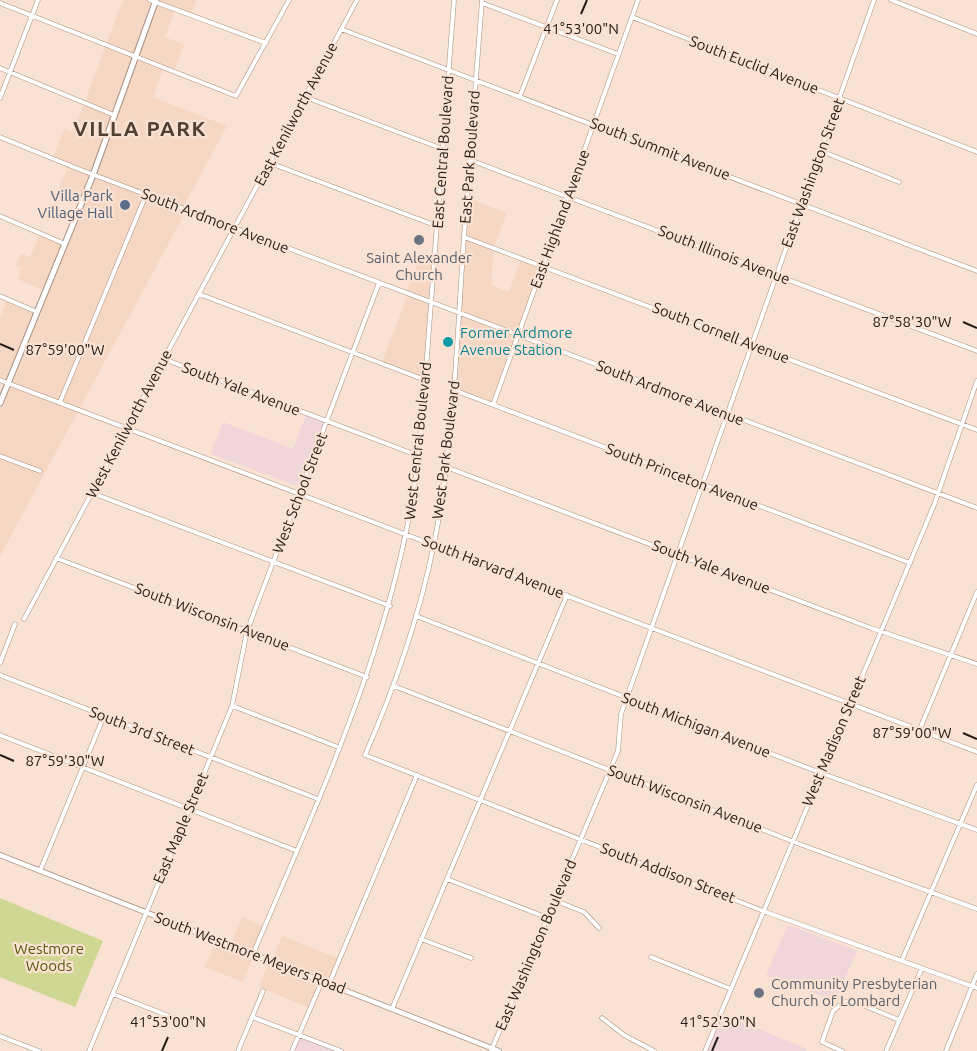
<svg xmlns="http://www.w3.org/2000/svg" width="977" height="1051" font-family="Ubuntu,sans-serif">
<rect width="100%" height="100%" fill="#f9e2d3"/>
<!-- built -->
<path fill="#f5d7c3" d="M123,0h32l-40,114 -30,-13z
M158,0h38l-5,13 -15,-6 -11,30 19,8 -10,26 -36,-14z
M136,60l27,9 -10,28 74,29 -44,81 2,6 -185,343v-150l96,-232z
M84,104l29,12 -21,57 -39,-16 11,-28 9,3z
M68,166l23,10 -9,22 -23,-9z
M469,199l38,14 -13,34 -3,38 18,7 13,-36 23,9 -52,142 -39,-15z
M40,235l23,10 -18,46 -28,-12 5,-11 -6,-3 5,-11 9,3z
M421,257l12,5 -3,40 -24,-10z
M408,295l22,9 -6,74 -42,-16z
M7,301l28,12 -27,68 -8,-3v-61z
M242,917l22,9 -11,26 -22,-8z
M282,936l60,24 -10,23 -58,-27z
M215,942l38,15 -10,25 -38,-15z
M269,963l54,22 -11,24 -53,-22z"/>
<!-- education -->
<path fill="#f0d5da" d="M306,415l20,7 -28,64 -87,-32 12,-32 70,27z
M788,925l69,26 -22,50 -69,-26z
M722,1014l85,35 -1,2h-100z
M300,1036l39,15h-45z"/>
<!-- green -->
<path fill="#cfd793" d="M0,898l103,43 -28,66 -75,-30z"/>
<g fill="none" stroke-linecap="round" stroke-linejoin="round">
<!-- minor casing -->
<g stroke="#a58f81" stroke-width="5">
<path id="minor" d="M150,0l116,43
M482,0c-6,79 -12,157 -18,236 -7,102 -10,207 -30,308 -15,73 -39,143 -69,211l398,156 214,77
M891,0l86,34
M0,3l236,93 53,-96
M482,3l136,51
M632,17l345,135
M341,29l636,242
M0,68l114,47
M520,96l37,-96
M305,97l138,52
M0,98l38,-98
M0,137l81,33 896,338
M821,151l78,31
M470,160l507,191
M270,163l167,63
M0,216l65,28
M464,237l513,193
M199,294l226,86
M0,296l37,16
M164,359l255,97
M0,380l977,372
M454,390l456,173
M60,402l86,-207
M493,405l145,-405
M0,456l40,15
M446,467l425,161 106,36
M92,493l298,113
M56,558l311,119
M416,616l405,157 156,57
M24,619l333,-619
M0,663l15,-39
M0,675l318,124
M394,686l408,159 175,64
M233,706l105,41
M919,731l58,-139
M0,735l297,116
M40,871l64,-155
M447,879l101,39
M556,901l28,11 15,16
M421,939l50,19
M253,954c72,-170 150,-333 168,-519l33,-435
M651,957l80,32
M902,960l75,-175
M329,984l88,-209
M113,994l66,26
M392,1009l175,-414
M252,1017l89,34
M602,1018l22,17 30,16
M0,1036l39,15
M89,1051l143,-345 15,-75 132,-348
M238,1051l25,-60
M292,1051l30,-70
M491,1051l127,-300 3,-37 253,-714
M705,1051l229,-546 43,-124
M842,1051l-20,-9 11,-31 11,-9 14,1 41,17
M886,1051l36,-83
M946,1051l31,-77"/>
</g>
<!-- tertiary casing -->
<g stroke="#a58f81" stroke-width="6">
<path id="tertiary" d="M0,855l499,196"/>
</g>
<!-- secondary casing -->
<g stroke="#a58f81" stroke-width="7">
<path id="secondary" d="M0,403l93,-228 63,-175"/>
</g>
<!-- minor -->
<use href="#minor" stroke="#fff" stroke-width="4"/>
<!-- tertiary -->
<use href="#tertiary" stroke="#fff" stroke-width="4.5"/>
<!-- secondary -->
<use href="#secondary" stroke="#fff" stroke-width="5"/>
</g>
<!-- ticks -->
<path fill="none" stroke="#231b16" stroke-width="2" d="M581,14l6,-14M963,322l14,6M0,344l14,6M963,733l14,6M0,755l14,6M162,1051l6,-14M712,1051l6,-14"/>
<!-- markers -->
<circle fill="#5c6f8a" stroke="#f9e2d3" stroke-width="2" cx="125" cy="205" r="6"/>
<g fill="#6b7280" stroke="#f9e2d3" stroke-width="2">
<circle cx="419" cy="240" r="6"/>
<circle cx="759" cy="993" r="6"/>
</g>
<circle fill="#0f9aa8" stroke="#f9e2d3" stroke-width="2" cx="448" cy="342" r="6"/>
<g text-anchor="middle" stroke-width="4.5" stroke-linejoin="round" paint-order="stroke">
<!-- street labels -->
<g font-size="15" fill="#231b16" stroke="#f9e2d3">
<text transform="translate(754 65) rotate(21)" y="5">South Euclid Avenue</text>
<text transform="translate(296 114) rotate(-62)" y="5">East Kenilworth Avenue</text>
<text transform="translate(660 149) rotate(21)" y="5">South Summit Avenue</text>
<text transform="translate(443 152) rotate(-86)" y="5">East Central Boulevard</text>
<text transform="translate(470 157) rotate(-86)" y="5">East Park Boulevard</text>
<text transform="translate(813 173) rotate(-70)" y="5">East Washington Street</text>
<text transform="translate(560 219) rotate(-70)" y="5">East Highland Avenue</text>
<text transform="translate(215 221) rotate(21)" y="5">South Ardmore Avenue</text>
<text transform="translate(724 255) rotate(21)" y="5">South Illinois Avenue</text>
<text transform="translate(721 333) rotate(21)" y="5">South Cornell Avenue</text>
<text transform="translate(241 389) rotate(21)" y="5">South Yale Avenue</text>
<text transform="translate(670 393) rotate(21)" y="5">South Ardmore Avenue</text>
<text transform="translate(129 424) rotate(-62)" y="5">West Kenilworth Avenue</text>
<text transform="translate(418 441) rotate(-84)" y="5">West Central Boulevard</text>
<text transform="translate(446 450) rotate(-83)" y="5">West Park Boulevard</text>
<text transform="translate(682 477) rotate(21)" y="5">South Princeton Avenue</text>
<text transform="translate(300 493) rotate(-69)" y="5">West School Street</text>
<text transform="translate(493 567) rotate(21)" y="5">South Harvard Avenue</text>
<text transform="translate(711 567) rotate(21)" y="5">South Yale Avenue</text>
<text transform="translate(212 617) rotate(21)" y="5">South Wisconsin Avenue</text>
<text transform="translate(696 725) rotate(21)" y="5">South Michigan Avenue</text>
<text transform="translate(142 731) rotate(21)" y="5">South 3rd Street</text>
<text transform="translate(834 741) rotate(-67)" y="5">West Madison Street</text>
<text transform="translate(685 799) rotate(21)" y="5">South Wisconsin Avenue</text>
<text transform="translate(181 828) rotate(-67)" y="5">East Maple Street</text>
<text transform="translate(668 873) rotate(21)" y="5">South Addison Street</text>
<text transform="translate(536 945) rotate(-67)" y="5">East Washington Boulevard</text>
<text transform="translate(250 953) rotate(21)" y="5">South Westmore Meyers Road</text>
</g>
<!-- service labels -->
<g font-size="15" fill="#4e5e75" stroke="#f9e2d3" text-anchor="end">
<text x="113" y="201">Villa Park<tspan x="113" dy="17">Village Hall</tspan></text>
</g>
<!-- worship labels -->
<g font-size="15" fill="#5b616d" stroke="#f9e2d3">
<text x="419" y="263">Saint Alexander<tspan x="419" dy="17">Church</tspan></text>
<text x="771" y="989" text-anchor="start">Community Presbyterian<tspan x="771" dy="17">Church of Lombard</tspan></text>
</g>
<!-- culture labels -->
<g font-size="15" fill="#0d838f" stroke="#f9e2d3" text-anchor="start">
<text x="460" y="338">Former Ardmore<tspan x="460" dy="17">Avenue Station</tspan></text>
</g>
<!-- park labels -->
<g font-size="15" fill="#565b0c" stroke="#f9e2d3">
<text x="49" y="954">Westmore<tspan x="49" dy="17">Woods</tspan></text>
</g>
<!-- district labels -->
<g font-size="21" font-weight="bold" letter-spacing="1.5" fill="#524033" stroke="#f9e2d3">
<text x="140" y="136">VILLA PARK</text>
</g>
</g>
<g font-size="15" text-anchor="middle" fill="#231b16" stroke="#f9e2d3" stroke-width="4.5" stroke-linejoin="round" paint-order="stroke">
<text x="581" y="34">41°53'00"N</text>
<text x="912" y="327">87°58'30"W</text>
<text x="65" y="355">87°59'00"W</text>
<text x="912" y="738">87°59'00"W</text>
<text x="65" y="766">87°59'30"W</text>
<text x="168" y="1027">41°53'00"N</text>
<text x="718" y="1027">41°52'30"N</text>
</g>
</svg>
